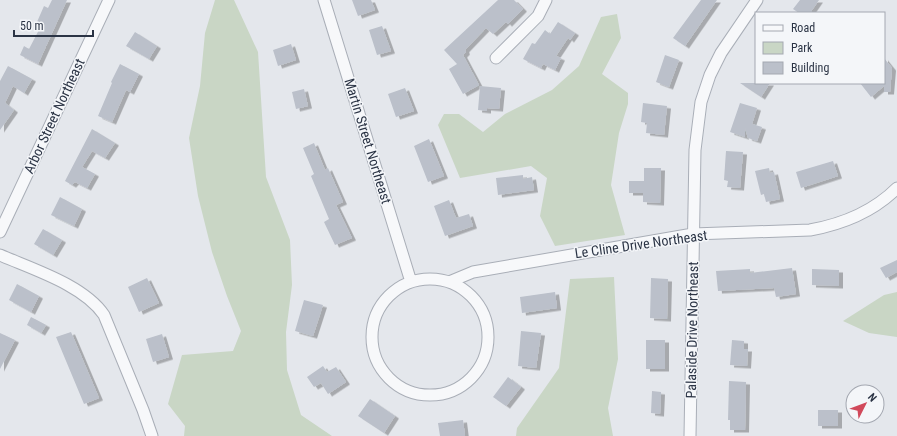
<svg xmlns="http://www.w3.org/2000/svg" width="897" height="436" font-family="'Roboto Condensed',sans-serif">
<defs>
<filter id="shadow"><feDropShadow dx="4" dy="2.5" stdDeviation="0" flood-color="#0004"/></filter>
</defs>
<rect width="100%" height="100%" fill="#e4e7ec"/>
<!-- green -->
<path fill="#c9d6c5" d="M215,0h19l24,52 8,125 24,63 2,45 -6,47 1,38 14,45 31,21h-148l1,-10 -17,-22 14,-49 51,-4 8,-20 -14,-35 -15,-44 -14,-56 -9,-58 11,-52 5,-53z
M617,14l4,24 -19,36 26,19v11l-9,29 -8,52 14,50 -70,11 -15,-30 7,-38 -16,-12 -71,12 -22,-53 6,-11h15l24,18 22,-18 47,-24 27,-24 22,-49z
M614,277l4,82 -10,49 5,28h-97l1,-8 42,-60 11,-89z
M897,292v45l-28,-4 -26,-12 41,-26z"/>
<!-- building -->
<path fill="#bbc0ca" filter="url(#shadow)" d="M52,0h15l-29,64 -18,-9 4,-9 5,3 13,-25 -5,-2 7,-16 4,2z
M352,0h19l4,10 -17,6z
M498,0h16l9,9 -15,15 -2,-2 -13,12 -7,-6 -21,22 1,2 -3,3 16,30 -16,9 -14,-25 8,-5 -13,-14z
M701,0h16l-32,46 -12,-8z
M800,0h19l-9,13h-11l-6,-4z
M558,22l17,11 -5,7 -2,-2 -12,18 5,2 -6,12 -12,-6 -2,4 -18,-9 9,-16 3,1 10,-14 5,4z
M382,26l9,25 -14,4 -8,-25z
M135,32l22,14 -8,13 -23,-13z
M291,44l5,16 -18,6 -5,-16z
M665,55l14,5 -10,27 -13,-5z
M884,58l8,10 -2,24h-6v-6l-13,11 -11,-14h24z
M120,64l19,10 -9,18 -4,-2 -14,32 -14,-6 14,-33 -1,-1z
M8,66l24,13 -8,14 -11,-7 -8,17 9,7 -14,20v-49z
M740,83h30l-9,14z
M480,86l21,2 -2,21 -12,-1v3l-9,-1z
M405,88l9,23 -18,6 -8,-23z
M304,89l4,17 -12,3 -4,-17z
M643,103l24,3 -3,29 -18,-2 1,-10 -6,-1z
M740,103l17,5 -5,16 10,3 -5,14 -9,-3 -3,-10v9l-15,-5z
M92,129l23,14 -10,15 -13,-7 -10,16 13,7 -8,14 -12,-6 -3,3 -7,-4z
M429,139l15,37 -16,6 -14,-36z
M314,143l11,27 3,-2 15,34 -7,3 16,33 -17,7 -11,-23 5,-3 -18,-43 3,-2 -11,-26z
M726,151l17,1 -3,36 -13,-1 1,-6 -4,-1z
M833,161l5,15 -37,12 -5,-16z
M644,168h17l-1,35 -17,-1v-9h-14v-12h15z
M769,168l1,5 4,-1 6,27 -14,3 -2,-8 -3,1 -6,-24z
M523,175v4l9,-2 2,13 -36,5 -2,-17z
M60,197l22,12 -8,17 -23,-11z
M449,200l7,18 13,-4 4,12 -28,10 -11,-30z
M43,229l19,11 -9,15 -19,-11z
M897,260v12l-11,6 -6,-10z
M792,268l4,26 -20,3 -2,-9 -56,3 -2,-20 34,-2v4z
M812,269l27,1v16l-27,-1z
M147,278l12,25 -20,9 -11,-25z
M651,278l17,1 -1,40 -17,-1z
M17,284l22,12 -8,16 -22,-12z
M555,292l2,16 -35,5 -2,-16z
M304,300l19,5 -10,31 -18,-5z
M31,317l15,8 -5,8 -14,-8z
M521,331l20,2 -5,35 -18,-2z
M71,332l28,66 -15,6 -28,-67z
M0,333l15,7 -15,29z
M162,334l7,23 -16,5 -7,-23z
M646,340h19v29h-19z
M732,340l12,1v8h4l-1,17 -17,-1z
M323,366l4,6 9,-5 10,15 -18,12 -7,-11 -7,4 -7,-10z
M508,377l13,10 -15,19 -13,-9z
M729,381l17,1 -1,48h-15v-10h-2z
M652,391l9,1 -1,22 -9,-1z
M370,399l25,17 -11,17 -26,-17z
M818,410h20v16h-20z
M463,420l2,16h-25l-2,-13z"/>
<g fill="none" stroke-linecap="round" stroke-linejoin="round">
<!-- street casing -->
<g stroke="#a9aeb7" stroke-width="13">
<path id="street" d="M324,0l87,282
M496,58l42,-42 8,-16
M0,232l109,-232
M0,255c32,14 84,30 104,60l39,95 9,26
M372 337a58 58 0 1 1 116 0a58 58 0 1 1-116 0Z
M449,282l24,-10 220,-38 117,-4c33,-6 63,-18 87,-42
M690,436l5,-286 6,-48 9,-27 11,-22 36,-53"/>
</g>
<!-- street -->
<use href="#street" stroke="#f7f8fa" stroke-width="11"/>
</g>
<g text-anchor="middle" stroke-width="3" stroke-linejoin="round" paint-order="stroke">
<!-- street labels -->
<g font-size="14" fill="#2b3445" stroke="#f4f6f9">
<text transform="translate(54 116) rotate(-65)" y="5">Arbor Street Northeast</text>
<text transform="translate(368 141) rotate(73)" y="5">Martin Street Northeast</text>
<text transform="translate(641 244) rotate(-8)" y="5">Le Cline Drive Northeast</text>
<text transform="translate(692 330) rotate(-89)" y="5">Palaside Drive Northeast</text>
</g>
</g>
<!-- legend -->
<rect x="755" y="12" width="130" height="72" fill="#f4f6f9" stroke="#a4a8b1"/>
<rect x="763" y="25" width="20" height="6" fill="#f7f8fa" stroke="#a4a8b1"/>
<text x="791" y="32" font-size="12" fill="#2b3445">Road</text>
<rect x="763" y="42" width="20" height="12" fill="#c9d6c5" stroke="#a4a8b1"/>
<text x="791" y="52" font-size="12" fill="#2b3445">Park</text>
<rect x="763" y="62" width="20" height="12" fill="#bbc0ca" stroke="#a4a8b1"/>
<text x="791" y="72" font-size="12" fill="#2b3445">Building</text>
<!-- north arrow -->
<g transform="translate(865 404) rotate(48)"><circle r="19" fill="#f4f6f9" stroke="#a4a8b1"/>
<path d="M0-3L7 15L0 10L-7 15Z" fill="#d1495b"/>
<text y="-6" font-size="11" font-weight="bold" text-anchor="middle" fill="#2b3445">N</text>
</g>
<!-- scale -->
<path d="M14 30v6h79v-6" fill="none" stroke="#2b3445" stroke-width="2"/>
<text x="20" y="30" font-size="12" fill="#2b3445" stroke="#f4f6f9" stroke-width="3" paint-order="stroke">50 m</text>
</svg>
